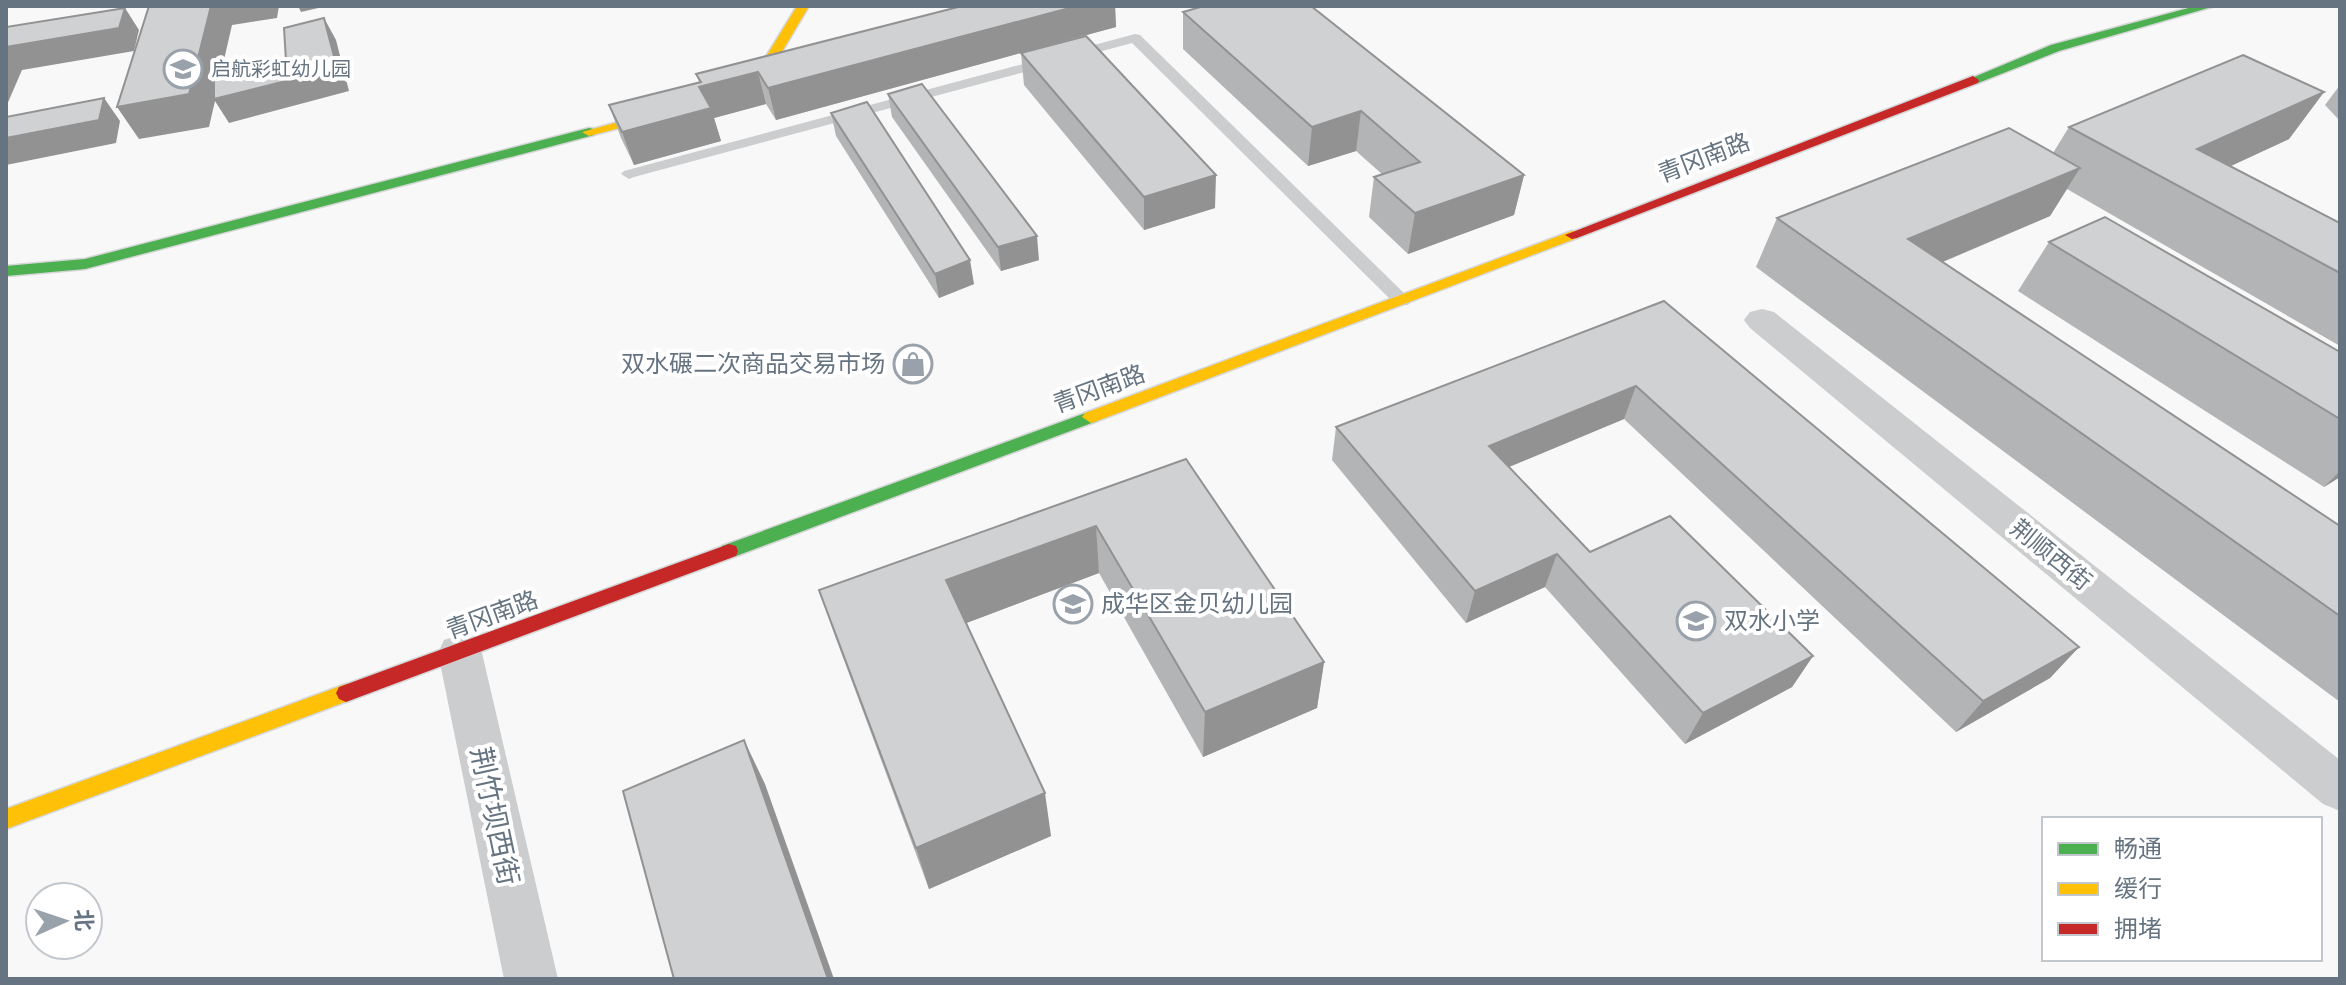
<svg xmlns="http://www.w3.org/2000/svg" width="2346" height="985" font-family="'Alegreya Sans','Noto Sans SC',sans-serif">
<rect width="100%" height="100%" fill="#f8f8f8"/>
<g fill="none" stroke-linecap="round" stroke-linejoin="round">
<!-- fast casing -->
<g stroke="#d5d6d7" stroke-width="3">
<path id="fast" d="M2196,6h19l-156,45 -81,32 -11,-3 84,-35z
M589,128l5,1v6l-509,134 -79,7v-10l79,-7z
M1091,411l9,6 -3,4 -361,135h-14l-2,-5 2,-5z"/>
</g>
<!-- slow casing -->
<g stroke="#d5d6d7" stroke-width="3">
<path id="slow" d="M797,6h12l-51,86 -169,44 -7,-4 166,-46z
M1572,231l5,1v6l-480,183 -6,2 -9,-6 3,-4z
M346,684l7,3 3,6 -3,6 -347,130v-20z"/>
</g>
<!-- jam casing -->
<g stroke="#d5d6d7" stroke-width="3">
<path id="jam" d="M1973,76l6,4 -1,3 -401,155 -5,1 -7,-4z
M729,544l7,2 2,5 -2,5 -390,146 -7,-3 -3,-6 3,-6z"/>
</g>
<!-- lane -->
<path fill="#cbcdce" fill-rule="evenodd" d="M1135,34l5,1 268,262 3,4 -3,4h-12l-264,-262 -498,134 -5,2 -8,-5 3,-3z"/>
<!-- street -->
<path fill="#cbcdce" fill-rule="evenodd" d="M1762,309l12,3 566,448v51l-17,-7 -573,-476 -6,-8 6,-8z
M460,635l16,5 6,13 76,326h-54l-66,-326 6,-13z"/>
<!-- fast -->
<use href="#fast" fill="#4caf50" fill-rule="evenodd"/>
<!-- slow -->
<use href="#slow" fill="#ffc107" fill-rule="evenodd"/>
<!-- jam -->
<use href="#jam" fill="#c62828" fill-rule="evenodd"/>
</g>
<!-- wall -->
<path fill="#b3b4b5" d="M962,6h153l1,21 -93,25 192,156 -71,22 -120,-145 -3,-32 -245,67 -10,-16 -52,14 7,23 -87,24 -13,-27 -12,-33 90,-23 -3,-8z
M1183,12l341,163 -10,40 -106,39 -39,-37 5,-40 9,-2 -27,-24 -48,15 -125,-117z
M2340,85v36l-15,-16z
M2324,92l-35,47 -58,27 109,57v123l-273,-157 -17,27 -107,46 397,264v176l-584,-435 21,-49 276,-65 16,-26z
M888,94l151,166 -38,11 -109,-154z
M831,113l143,171 -35,14 -103,-162z
M2049,242l291,110v125l-16,10 -306,-196z
M1664,301l415,346 -29,31 -94,54 -332,-313 -115,48 81,85 223,104 -21,31 -107,57 -140,-157 -79,36 -134,-163 4,-33z
M1186,459l138,203 -7,46 -114,49 -104,-184 -133,50 85,213 -122,53 -94,-253 -16,-46z"/>
<!-- shaded-wall -->
<path fill="#929293" d="M211,6h68l-2,12 -45,7 -17,74 122,-31 -13,-50 12,22 13,51 -120,32 -14,-22 -6,26 -70,12 -22,-32z
M298,6h29l-26,6z
M1077,6h38l1,21 -340,93 -8,-32z
M125,8l14,22 -5,21 -112,19 -16,37v-60z
M758,72l8,32 -52,14 7,23 -87,24 -12,-33 77,-45z
M2324,92l-35,47 -106,49 14,-39z
M104,98l16,23 -4,22 -110,22v-27z
M1361,111l-5,40 -48,15 4,-39z
M2080,168l-30,48 -167,71 25,-48z
M1216,175l-1,33 -71,22v-33z
M1524,175l-10,40 -106,39 7,-41z
M1037,236l2,24 -38,11 -3,-24z
M970,260l4,24 -35,14 -4,-24z
M1636,386l-12,33 -144,60 9,-33z
M2340,471v6l-16,10z
M1096,526l3,47 -143,54 -10,-47z
M1557,554l-12,33 -79,36 9,-32z
M2079,647l-29,31 -94,54 27,-31z
M1813,656l-21,31 -107,57 18,-31z
M1324,662l-7,46 -114,49 2,-45z
M744,740l21,44 69,195h-6z
M1045,793l6,43 -122,53 -13,-41z"/>
<!-- building -->
<path fill="#d0d1d2" stroke="#929293" stroke-width="2" d="M149,6h62l-22,88 -72,13z
M962,6h115l-309,82 -10,-16 -59,15 12,21 -89,24 -13,-27 92,-23 -5,-8z
M1204,6h107l213,169 -109,38 -41,-36 46,-15 -59,-51 -49,16 -129,-115z
M125,8l-6,20 -113,19v-20z
M324,18l13,50 -123,31v-19l72,-19 -2,-33z
M1086,36l130,139 -72,22 -123,-144z
M2243,55l81,37 -127,57 143,74v50l-271,-146z
M922,84l115,152 -39,11 -110,-153z
M104,98l-5,22 -93,18v-21z
M867,102l103,158 -35,14 -104,-161z
M2009,128l71,40 -172,71 432,287v90l-563,-398z
M2105,217l235,135v67l-291,-177z
M1664,301l415,346 -96,54 -347,-315 -147,60 101,106 80,-36 143,140 -110,57 -146,-159 -82,37 -139,-164z
M1186,459l138,203 -119,50 -109,-186 -150,54 99,213 -129,55 -97,-258z
M744,740l84,239h-154l-51,-188z"/>
<!-- icons -->
<defs>
<g id="school-ring" transform="scale(2)"><circle r="9.5" fill="#fff" stroke="#99a2ab" stroke-width="1.5"/><path d="M0-5L7-2L0 1L-7-2ZM-4 1L0 2.5L4 1V4Q0 6-4 4Z" fill="#99a2ab"/></g>
<g id="shop-ring" transform="scale(2)"><circle r="9.5" fill="#fff" stroke="#99a2ab" stroke-width="1.5"/><path d="M-5-2.5h2.3a2.7 3.5 0 0 1 5.4 0H5L5.5 6h-11ZM-1.5-2.5h3a1.5 2.3 0 0 0-3 0Z" fill="#99a2ab"/></g>
</defs>
<g fill-rule="evenodd">
<use href="#school-ring" x="183" y="69"/>
<use href="#shop-ring" x="913" y="364"/>
<use href="#school-ring" x="1073" y="604"/>
<use href="#school-ring" x="1696" y="621"/>
</g>
<g text-anchor="middle" stroke-width="8" stroke-linejoin="round" paint-order="stroke">
<!-- far-poi labels -->
<g font-size="20" fill="#667481" stroke="#fff" text-anchor="start">
<text x="211" y="76">启航彩虹幼儿园</text>
</g>
<!-- street labels -->
<g font-size="24" fill="#667481" stroke="#fff">
<text transform="translate(1704 158) rotate(-21)" y="8">青冈南路</text>
<text transform="translate(1099 389) rotate(-20)" y="8">青冈南路</text>
<text transform="translate(2051 555) rotate(39)" y="8">荆顺西街</text>
<text transform="translate(492 615) rotate(-20)" y="8">青冈南路</text>
</g>
<!-- poi labels -->
<g font-size="24" fill="#667481" stroke="#fff" text-anchor="start">
<text x="885" y="372" text-anchor="end">双水碾二次商品交易市场</text>
<text x="1101" y="612">成华区金贝幼儿园</text>
<text x="1724" y="629">双水小学</text>
</g>
<!-- near-street labels -->
<g font-size="28" fill="#667481" stroke="#fff">
<text transform="translate(495 816) rotate(78)" y="10">荆竹坝西街</text>
</g>
</g>
<!-- border -->
<rect width="2346" height="985" fill="none" stroke="#667481" stroke-width="16"/>
<!-- legend -->
<rect x="2042" y="817" width="280" height="144" fill="#ffffff" stroke="#c2c7cd" stroke-width="2"/>
<rect x="2058" y="843" width="40" height="12" fill="#4caf50" stroke="#c2c7cd" stroke-width="2"/>
<text x="2114" y="857" font-size="24" fill="#667481">畅通</text>
<rect x="2058" y="883" width="40" height="12" fill="#ffc107" stroke="#c2c7cd" stroke-width="2"/>
<text x="2114" y="897" font-size="24" fill="#667481">缓行</text>
<rect x="2058" y="923" width="40" height="12" fill="#c62828" stroke="#c2c7cd" stroke-width="2"/>
<text x="2114" y="937" font-size="24" fill="#667481">拥堵</text>
<!-- north arrow -->
<g transform="translate(64 921) rotate(87)"><circle r="38" fill="#ffffff" stroke="#c2c7cd" stroke-width="2"/>
<path d="M0-6L14 30L0 20L-14 30Z" fill="#99a2ab"/>
<text y="-12" font-size="22" font-weight="bold" text-anchor="middle" fill="#667481">北</text>
</g>
</svg>
